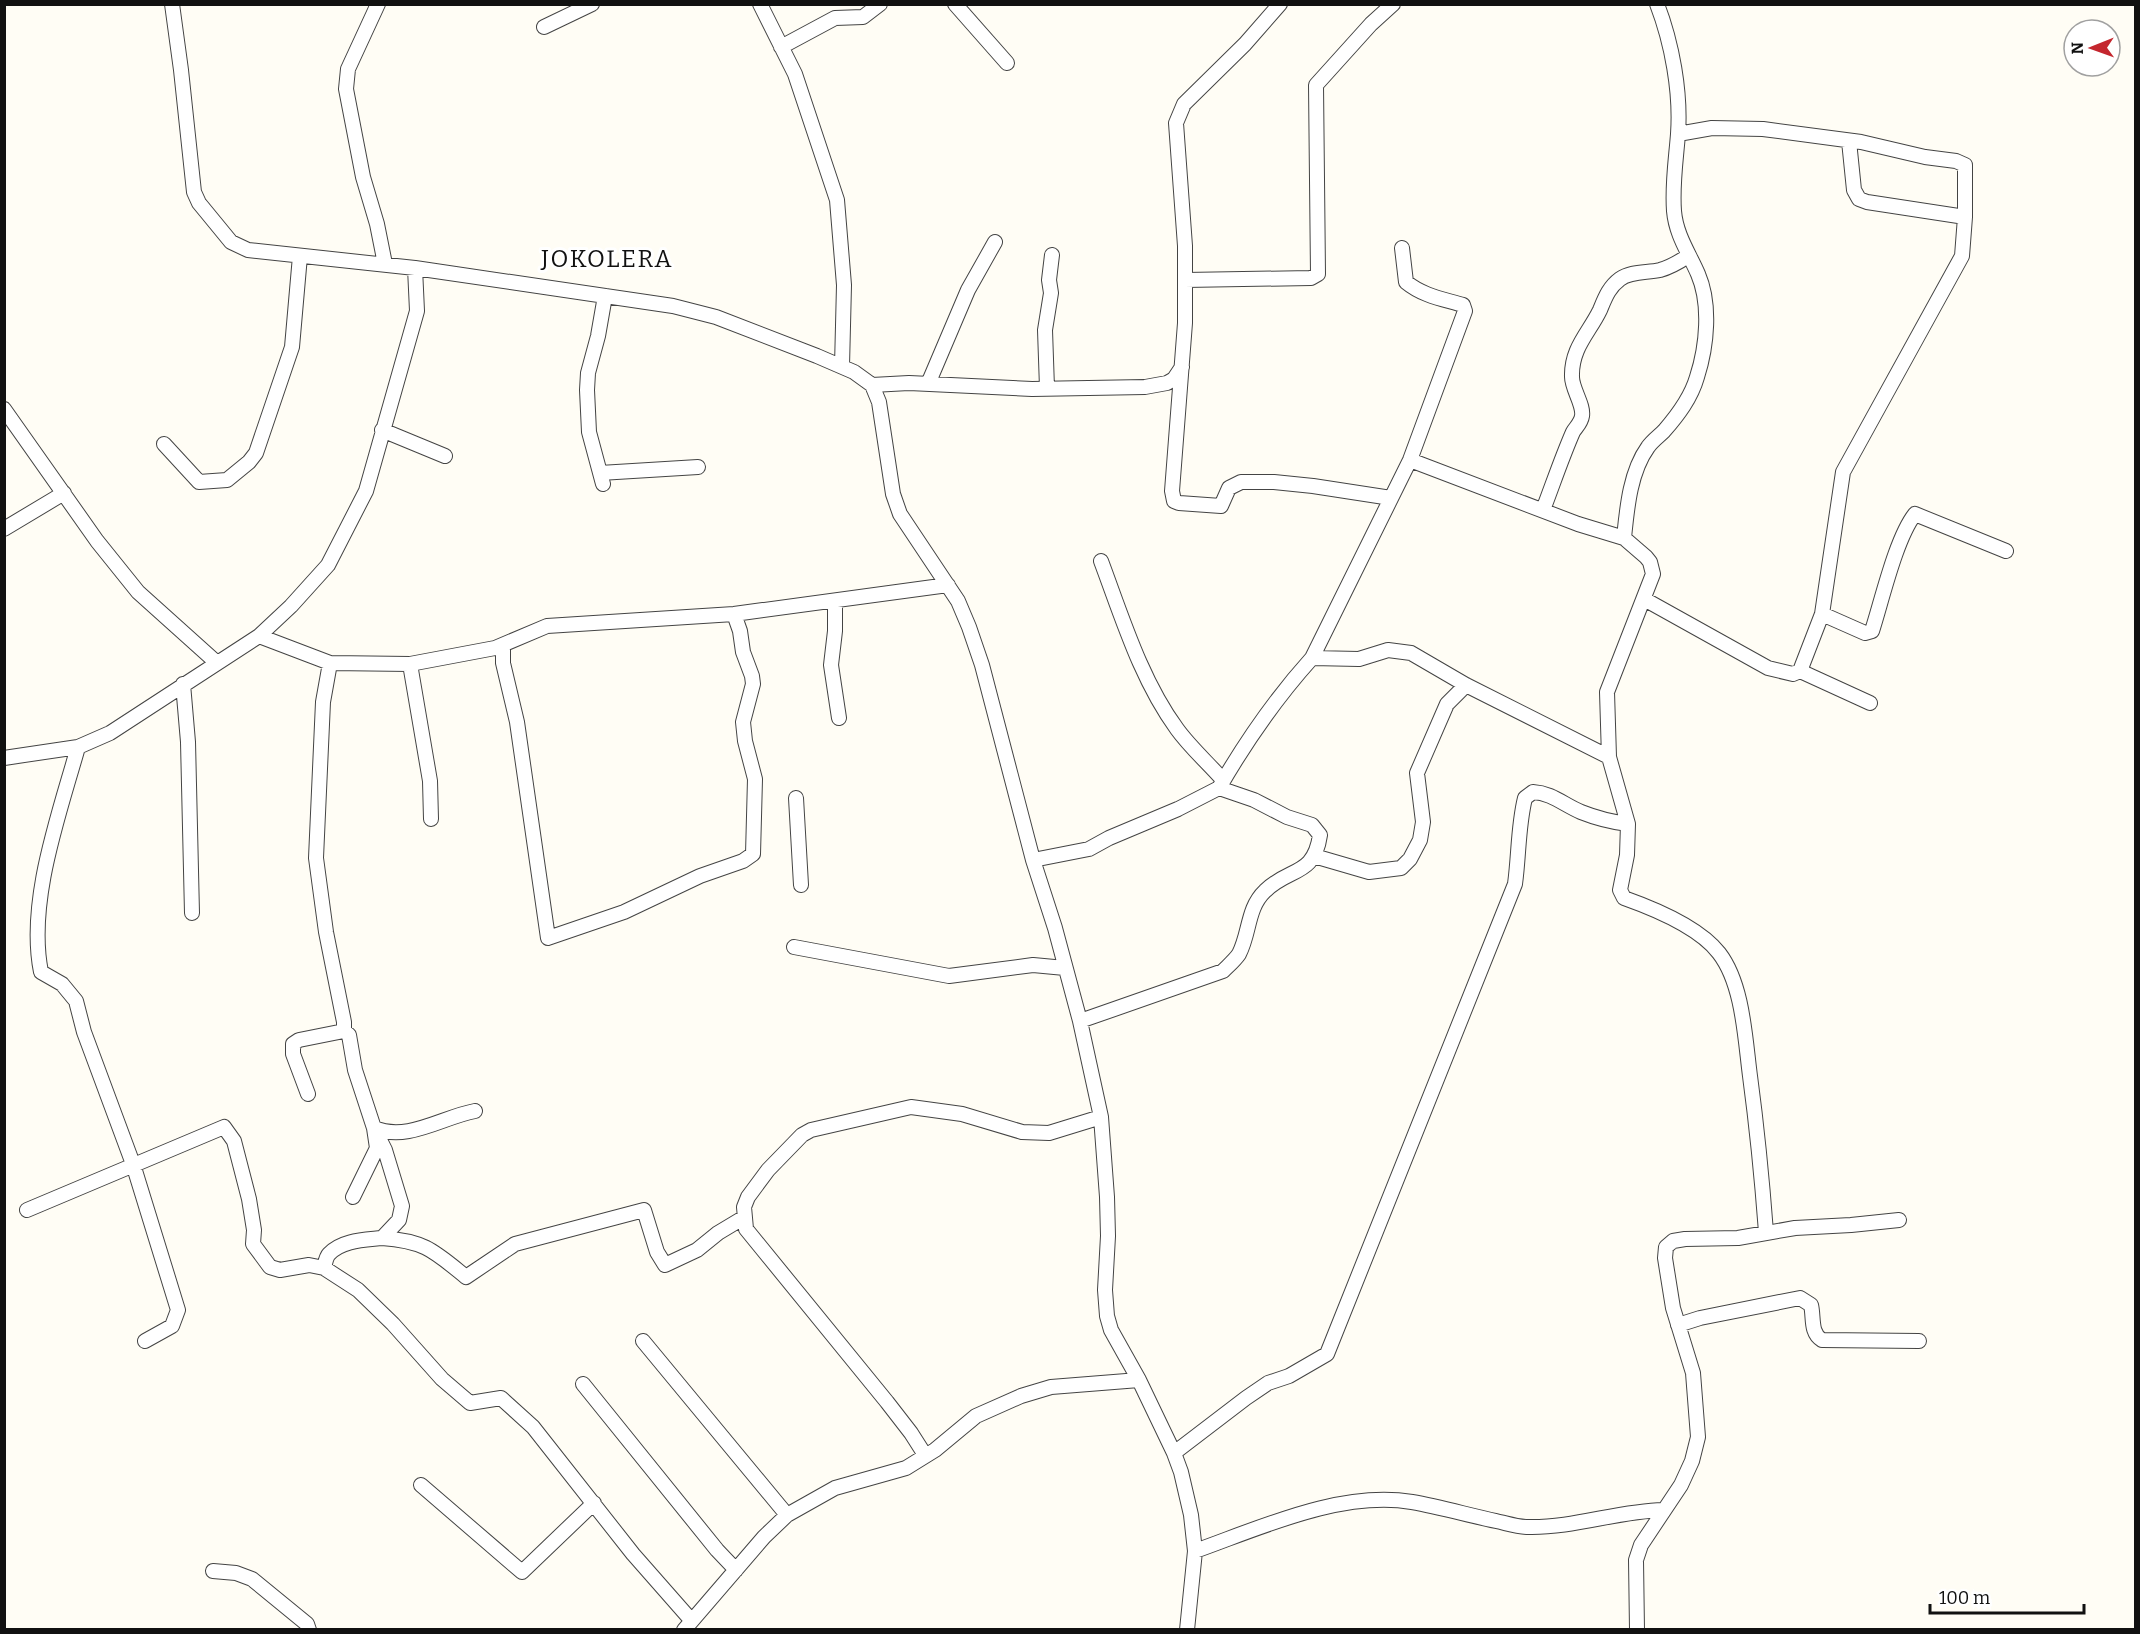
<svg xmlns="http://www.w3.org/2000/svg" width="2140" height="1634" font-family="Bitter,serif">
<rect width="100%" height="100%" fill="#fffdf5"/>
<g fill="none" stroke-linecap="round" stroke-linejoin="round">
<!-- minor casing -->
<g stroke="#444" stroke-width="16">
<path id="minor" d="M172,4l9,66 13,122 5,11 32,39 17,8 167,18 258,38 43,11 101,39 37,16 18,13 7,17 14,92 7,20 58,87 11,26 13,38 51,195 22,68 25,93 21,96 6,80 1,39 -3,54 2,26 4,14 28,50 35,73 7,19 10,43 4,36 -8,79
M378,4l-30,65 -2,20 17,88 14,47 8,40
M760,4l35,70 42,126 7,85 -2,81
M955,4l52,59
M1280,4l-35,40 -61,60 -8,19 9,123v77l-13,168 2,10 5,2 42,3 8,-18 12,-6h33l39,4 78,12
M544,27l48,-23
M781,47l54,-29 28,-1 17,-13
M1678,134l34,-6 51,1 98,13 64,15 31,4 9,4v52l-3,39 -119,216 -21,142 -22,57
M1849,141l5,49 5,9 8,3 98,15
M1185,280l126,-2 7,-4 -2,-189 55,-61 22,-20
M928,384l40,-94 27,-48
M872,385l37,-2 123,6 113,-2 22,-4 7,-4 8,-12
M1047,388l-2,-58 6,-37 -2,-13 3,-25
M4,409l93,132 41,51 79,71
M382,430l63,26
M164,444l35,38 28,-2 22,-18 7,-9 36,-106 8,-91
M1410,460l168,64 46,14 22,19 4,5 3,12 -46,118 2,65 19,67 -1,31 -7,35 4,8c31,11 75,29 95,55 24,31 26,85 31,123 7,52 12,103 16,156
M600,473l98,-6
M603,484l-14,-52 -2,-42 1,-17 10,-37 7,-40
M1543,510c10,-26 19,-53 30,-78 3,-5 8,-9 9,-16 2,-11 -10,-27 -10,-39 -1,-29 17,-44 28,-67 5,-12 9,-23 20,-31 11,-8 27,-6 40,-9 11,-3 19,-8 28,-14
M4,529l60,-36
M1624,538c3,-30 6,-66 24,-91 4,-6 11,-11 16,-16 14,-16 27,-33 33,-54 10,-31 14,-73 1,-103 -9,-21 -22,-39 -24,-63 -2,-27 2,-51 4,-77 3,-42 -6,-91 -21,-130
M1101,561c21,56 40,119 76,168 13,18 31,34 46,51
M1644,599l124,69 25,6 7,-3 70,32
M835,601v30l-4,34 8,53
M1822,614l43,19 7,-2c10,-31 24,-93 43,-117l91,37
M259,636l32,-30 37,-41 38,-74 51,-180 -2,-43
M503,645v18l14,59 31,216 76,-26 76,-36 43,-15 10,-7 2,-75 -10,-38 -2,-19 10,-38 -1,-8 -9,-24 -3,-21 -6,-17
M1312,658l47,1 29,-9 23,3 55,32 143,72
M410,664l20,117 1,38
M183,684l5,58 4,171
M78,747c-19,68 -51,155 -37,225l21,12 14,17 8,31 49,132 45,146 -6,16 -27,15
M4,758l74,-11 32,-14 149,-97 71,27 80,1 85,-16 52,-22 187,-12 214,-29
M796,798l5,87
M1314,856l55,16 32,-4 9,-9 10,-19 3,-18 -6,-49 30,-69 19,-19
M1033,860l56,-11 20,-11 69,-29 41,-21c27,-47 57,-90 93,-130l98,-198 55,-149 -2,-6c-20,-6 -40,-9 -57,-23l-4,-34
M794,947l155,29 84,-11 32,3
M1080,1021l143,-50c5,-5 12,-11 16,-17 11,-21 8,-46 26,-63 24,-24 49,-14 55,-56l-8,-10 -25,-8 -33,-17 -35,-12
M344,1031l5,4 6,35 19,58c34,14 68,-11 101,-17
M308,1094l-15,-40v-10l6,-4 45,-9v-9l-18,-90 -10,-74 7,-156 7,-39
M27,1210l197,-83 10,14 15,58 5,31 -1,14 17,23 10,3 29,-5 15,3 34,22 35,34 49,55 28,24 31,-5 32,29 100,127 58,66
M382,1238c43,3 52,13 84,39l49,-33 129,-34 13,42 8,13 32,-15 21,-17 25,-15
M324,1268c1,-4 2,-11 5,-14 13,-14 36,-14 53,-16l17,-18 3,-14 -17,-56 -11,-22 3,20 -24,49
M1678,1325l22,-7 100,-20 11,7c3,12 -1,28 11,35l97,1
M643,1341l144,174
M583,1384l134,166 19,20
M1174,1453l72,-55 22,-15 21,-7 38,-22 188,-470c4,-29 3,-58 10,-86l8,-6c19,1 31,13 48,20 15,6 31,10 47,12
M925,1455l-14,-22 -24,-31 -141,-173 -2,-22 4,-10 20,-27 34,-35 9,-5 100,-23 51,7 60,18 27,1 52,-16
M421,1485l101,87 72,-69
M1195,1551c65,-23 146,-61 217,-49 28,5 56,13 84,19 10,2 21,6 32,6 46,1 90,-16 135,-17
M213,1571l23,2 16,6 55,45 2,6
M684,1630l80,-93 23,-22 48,-27 71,-20 29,-18 41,-34 45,-20 30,-9 88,-7
M1637,1630l-1,-70 5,-15 40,-60 11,-24 6,-24 -5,-64 -20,-65 -8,-50 1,-11 7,-6 12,-2 53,-1 57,-10 56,-3 48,-5"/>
</g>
<!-- minor -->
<use href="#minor" stroke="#fff" stroke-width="14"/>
</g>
<g text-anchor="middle" stroke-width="6" stroke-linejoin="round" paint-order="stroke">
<!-- quarter labels -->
<g font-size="24" letter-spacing="1.5" fill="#111" stroke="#fff">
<text x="607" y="267">JOKOLERA</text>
</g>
</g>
<!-- border -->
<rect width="2140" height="1634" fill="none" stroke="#111111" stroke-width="12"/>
<!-- north arrow -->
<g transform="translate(2092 48) rotate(269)"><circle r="28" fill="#ffffff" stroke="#a0a0a0" stroke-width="1.5"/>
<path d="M0-4.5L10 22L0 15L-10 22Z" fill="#c4262e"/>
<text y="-9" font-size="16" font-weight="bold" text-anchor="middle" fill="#111111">N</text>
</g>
<!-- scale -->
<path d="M1930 1604v9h154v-9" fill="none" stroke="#111111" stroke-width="3"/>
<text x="1939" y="1604" font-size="18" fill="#111111" stroke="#ffffff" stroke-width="4.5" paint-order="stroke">100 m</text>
</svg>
